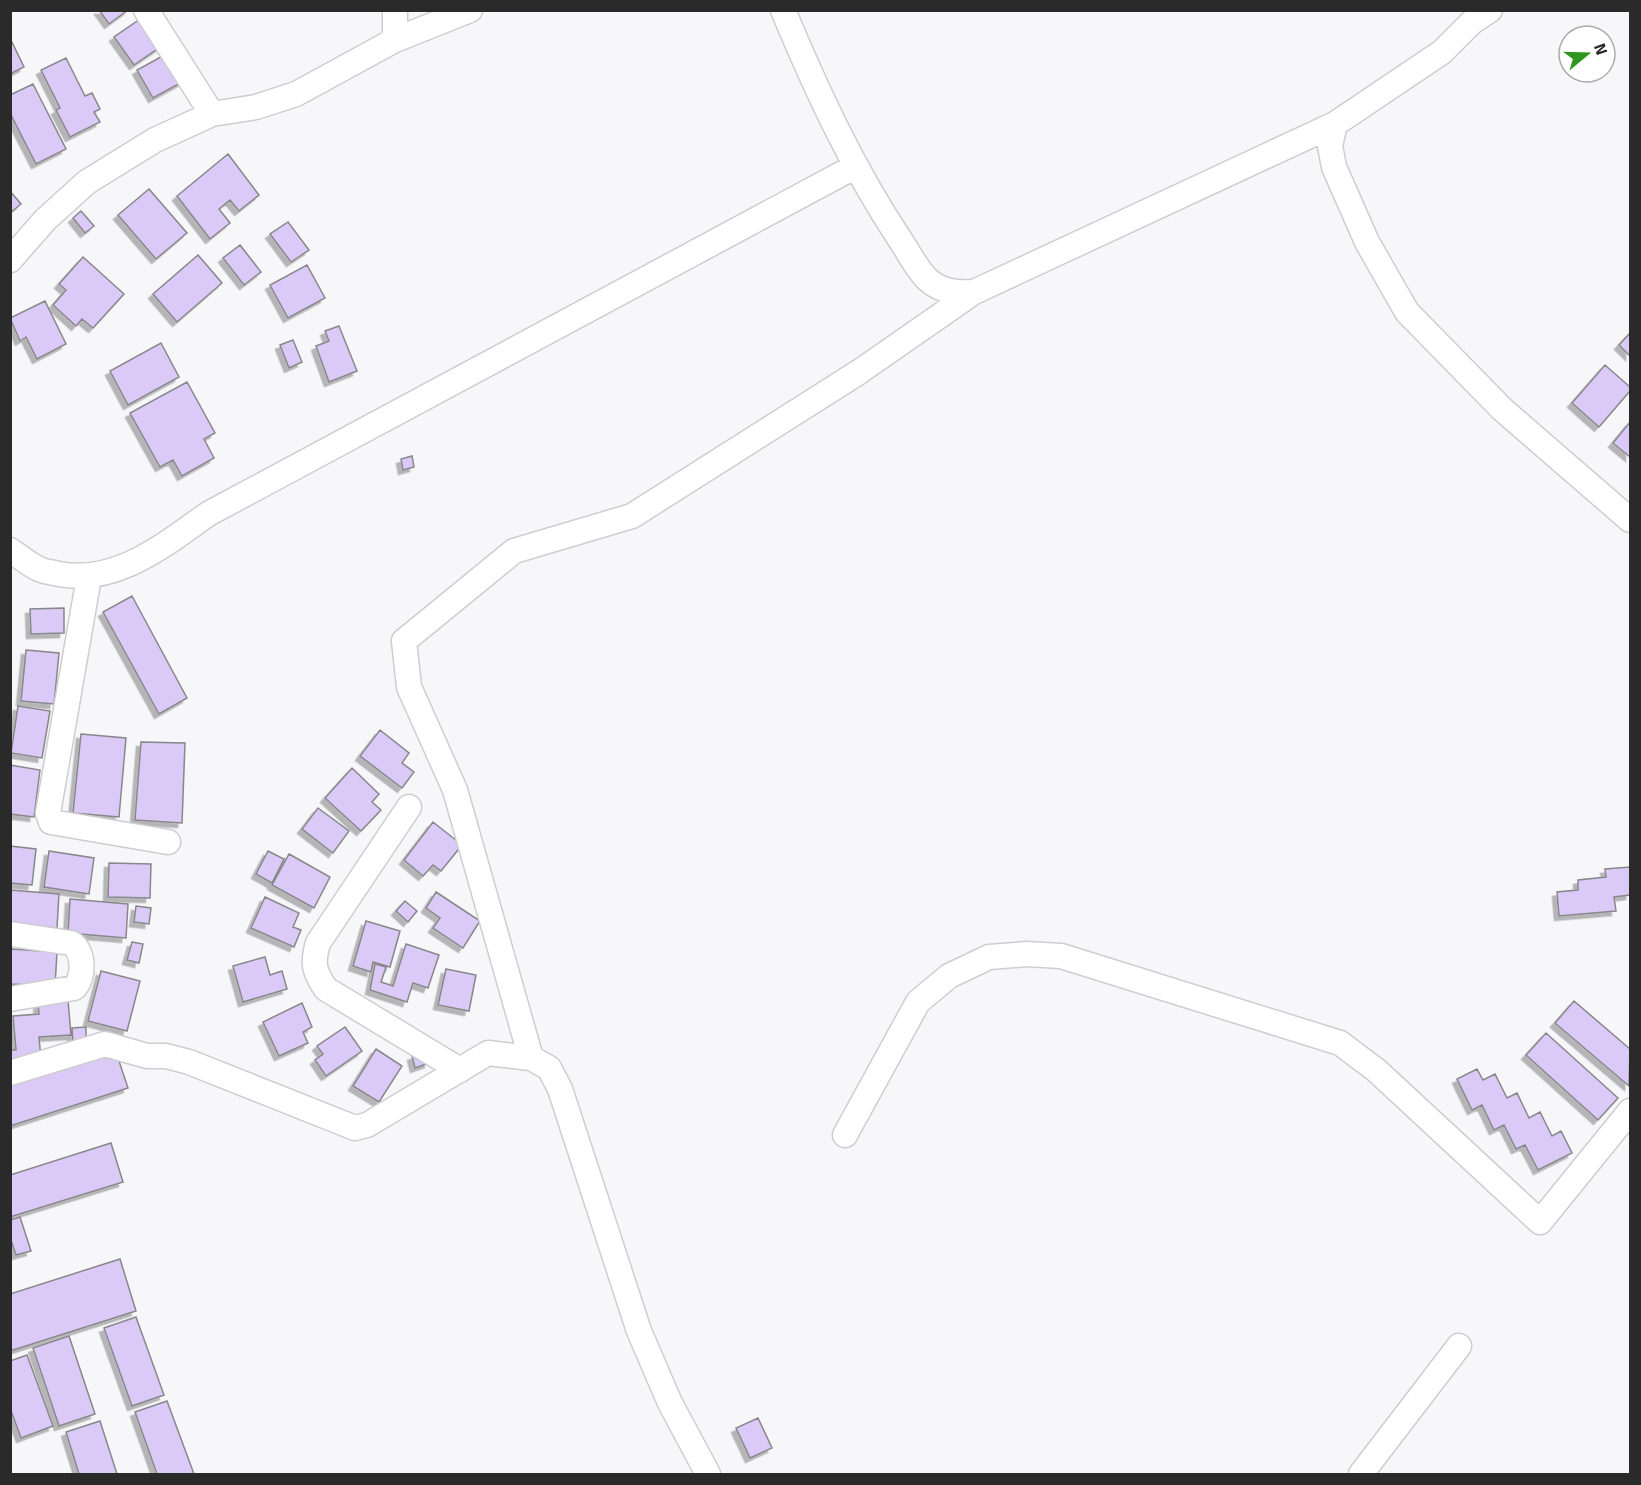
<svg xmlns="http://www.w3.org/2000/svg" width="1641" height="1485" font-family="Signika,sans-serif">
<defs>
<filter id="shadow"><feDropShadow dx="-4.5" dy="4.5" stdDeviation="0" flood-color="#0004"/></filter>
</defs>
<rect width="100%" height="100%" fill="#f7f6f9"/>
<!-- building -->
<path fill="#dbc9f7" stroke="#88878a" stroke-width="1.5" filter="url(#shadow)" d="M99,10h29l-19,14z
M143,17l20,28 -29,20 -20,-28z
M10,38l14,29 -14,7z
M168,53l16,28 -31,17 -16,-28z
M66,58l19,38 7,-3 8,16 -6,3 6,10 -30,15 -14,-27 4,-2 -19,-38z
M33,84l33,65 -30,15 -26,-51v-18z
M228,154l31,41 -20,16 -9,-11 -11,9 11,14 -20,16 -33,-43z
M149,189l38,44 -31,26 -38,-44z
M10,191l11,13 -11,9z
M81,211l13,15 -9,7 -12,-15z
M288,222l21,28 -18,12 -21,-28z
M240,245l21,27 -17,13 -21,-27z
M198,255l24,28 -45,39 -24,-28z
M83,257l41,37 -31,34 -11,-9 -6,7 -23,-21 13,-15 -7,-6z
M307,265l18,33 -37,20 -18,-33z
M45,301l21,43 -29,15 -11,-22 -6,4 -10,-23z
M339,326l18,45 -28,11 -13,-36 13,-5 -4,-10z
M1630,333v23l-11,-11z
M293,340l9,22 -13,6 -9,-23z
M161,343l18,34 -51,28 -18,-34z
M1605,365l25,22v4l-31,36 -27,-24z
M187,382l28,51 -11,6 10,19 -32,18 -9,-16 -13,7 -30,-54z
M1630,422v35l-17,-14z
M412,456l2,11 -11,3 -2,-11z
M132,596l55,102 -28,16 -56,-102z
M64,608v25l-33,1 -1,-25z
M26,650l33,3 -5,51 -33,-3z
M18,706l32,5 -8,47 -31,-5z
M380,730l29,23 -7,10 12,9 -12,16 -42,-32z
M81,734l45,4 -7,79 -46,-4z
M141,742l44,1 -3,80 -47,-3z
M10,765l30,5 -6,47 -24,-3z
M352,768l27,26 -7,8 9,8 -20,21 -36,-33z
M318,808l31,23 -16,22 -31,-24z
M433,822l29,23 -21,26 -8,-6 -10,11 -19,-16z
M10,846l26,3 -4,36 -22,-2z
M49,851l45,7 -5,36 -45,-7z
M268,851l16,8 -12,24 -16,-9z
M289,854l41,23 -16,31 -42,-23z
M109,863l42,1 -1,34 -42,-1z
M1630,867v28l-16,2 2,14 -57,5 -2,-24 21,-2v-10l28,-3 -1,-8z
M10,890l49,4 -2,34 -47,-4z
M436,892l44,29 -17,27 -30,-20 7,-10 -14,-10z
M265,897l34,16 -6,14 8,3 -7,17 -43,-19z
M70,899l58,5 -2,34 -58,-5z
M405,901l12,10 -9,11 -12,-11z
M136,906l15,2 -2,16 -15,-2z
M366,921l34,10 -10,36 -17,-5 -2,10 -18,-6z
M132,942l11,2 -4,19 -12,-3z
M406,944l33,11 -11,33 -15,-5 -6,19 -37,-12 5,-26 11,3 -5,15 12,4z
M10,949l47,3 -2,34 -45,-2z
M265,957l5,18 12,-4 5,18 -44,13 -10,-36z
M446,969l30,6 -7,36 -31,-6z
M101,971l39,10 -13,50 -39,-10z
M68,1000l3,35 -32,2 2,23 -31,3v-13h6l-3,-34 26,-2 -1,-11z
M1574,1001l56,48 -1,37 -74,-63z
M302,1003l10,24 -9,5 5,11 -29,13 -16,-34z
M86,1027v16h-13l-1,-15z
M345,1027l17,24 -36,25 -11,-16 8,-6 -6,-8z
M1546,1033l72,65 -20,22 -72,-65z
M376,1049l26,17 -23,36 -26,-16z
M109,1052l2,7 7,-1 10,30 -118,38v-42z
M426,1052l3,11 -14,5 -3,-12z
M1477,1069l6,11 12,-6 12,24 10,-5 12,25 11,-6 12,24 9,-5 11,22 -34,17 -13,-25 -9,4 -12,-24 -10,5 -12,-25 -10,5 -15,-31z
M111,1143l12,39 -113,35v-42z
M20,1217l11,34 -15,4 -6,-18v-17z
M120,1259l16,52 -126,40v-57z
M136,1317l28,78 -32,11 -28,-78z
M69,1336l26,78 -36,12 -26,-78z
M27,1355l26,71 -32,12 -11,-30v-47z
M167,1401l27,73h-37l-22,-62z
M758,1418l14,30 -22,10 -14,-30z
M100,1421l17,53h-38l-13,-42z"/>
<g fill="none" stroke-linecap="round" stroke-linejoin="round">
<!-- minor casing -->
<g stroke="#cecdd0" stroke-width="27">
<path id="minor" d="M146,10l66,104
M783,10c33,79 69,157 116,228 9,13 17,30 28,41 14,13 29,14 47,13l361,-168
M1490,10l-18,12 -30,30 -107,72 -5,22 4,21 33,75 40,70 95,97 128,111
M395,40v-30
M10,260l35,-40 42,-38 68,-42 57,-26 44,-7 40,-13 99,-54 75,-30
M10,550c9,6 17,13 27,18 6,4 15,4 22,6 57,11 105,-29 149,-60l648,-348
M89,577l-41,236 3,9 117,20
M409,807l-91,136c-6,20 -4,29 8,46l134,81
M10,934l61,9c13,7 14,35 3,45l-64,11
M531,1058l-76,-268 -46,-103 -5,-46 110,-90 118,-35 227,-144 115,-80
M10,1073l95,-29 42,12h19l23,6 166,66 12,-3 121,-72 43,5 18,10 11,21 79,242 31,72 38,71
M845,1135l73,-133 31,-26 40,-19 38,-3 34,2 279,87 36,27 164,152 90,-111
M1361,1474l98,-128"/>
</g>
<!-- minor -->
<use href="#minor" stroke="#fff" stroke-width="24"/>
</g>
<!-- border -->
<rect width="1641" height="1485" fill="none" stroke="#2a2a2b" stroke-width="24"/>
<!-- north arrow -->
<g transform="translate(1587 54) rotate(71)"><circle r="28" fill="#ffffff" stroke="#aaaaaa" stroke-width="1.5"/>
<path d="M0-4.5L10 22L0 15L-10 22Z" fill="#2f9720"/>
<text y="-9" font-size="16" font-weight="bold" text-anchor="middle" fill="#2a2a2b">N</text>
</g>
</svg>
